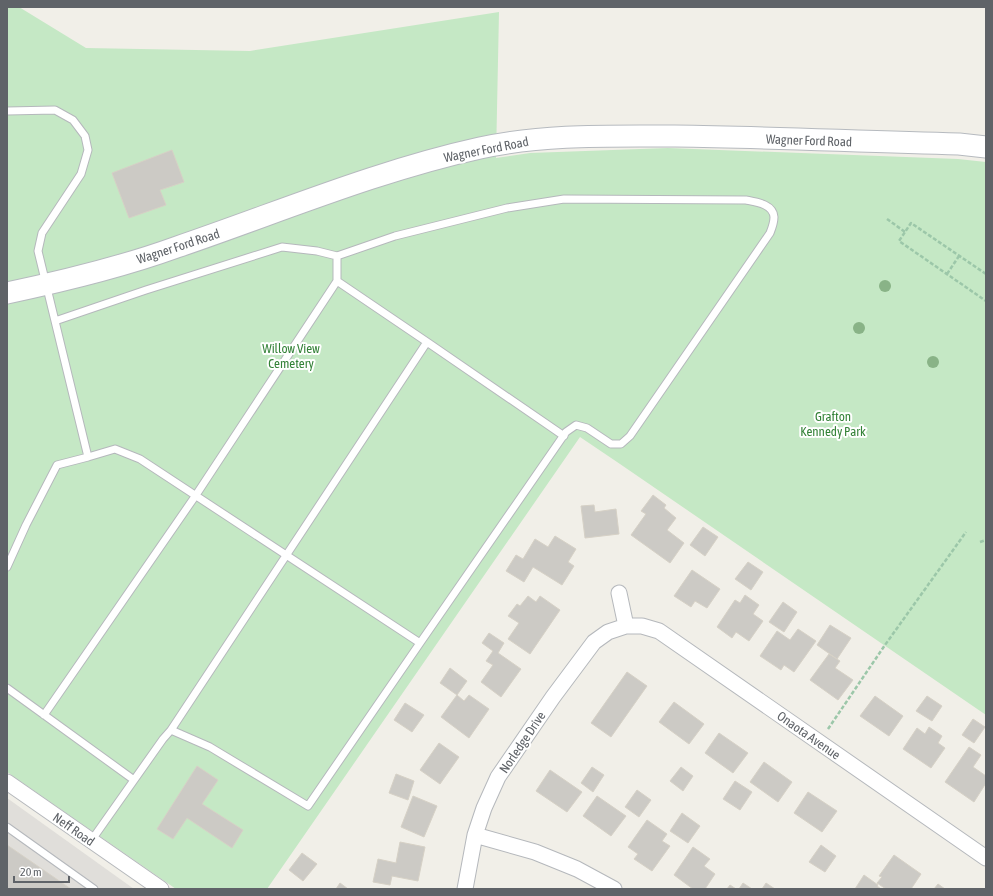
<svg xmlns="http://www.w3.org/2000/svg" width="993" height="896" font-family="'Asap Condensed',sans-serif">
<rect width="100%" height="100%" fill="#f1efe8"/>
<!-- industrial -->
<path fill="#e0deda" d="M7,798l127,91h-127z"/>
<!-- green -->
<path fill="#c5e8c5" d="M7,7h12l67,41 164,3 249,-39 -3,146 34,-5 138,-5 290,11 28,3v553l-366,-251 -40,-27 -313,452h-91l-169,-117z"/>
<!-- building -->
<path fill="#cccac5" stroke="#d6d1c6" d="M172,150l12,32 -24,8 6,15 -37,13 -17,-45z
M653,495l13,10 -2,3 12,10 -9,12 17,13 -14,20 -39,-28 15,-21 -5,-3z
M594,505l1,7 21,-3 3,25 -34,4 -4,-32z
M703,527l15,10 -13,19 -15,-11z
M555,536l21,13 -8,13 6,4 -12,19 -29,-18 -9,15 -18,-11 10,-16 7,4 12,-20 13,8z
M748,562l15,10 -12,18 -16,-11z
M692,570l28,19 -13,19 -12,-7 -4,6 -17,-11z
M745,595l14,10 -6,9 10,7 -14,20 -13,-9 -4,6 -15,-11 18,-27 5,3z
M528,596l8,6 4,-6 20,14 -30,44 -22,-15 11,-16 -11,-7 9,-12 3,2z
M783,602l14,10 -13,20 -15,-10z
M830,625l21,13 -14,21 -20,-14z
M798,629l18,12 -22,31 -10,-7 -3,5 -21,-14 17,-25 13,9z
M489,633l15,10 -6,10 23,16 -20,28 -20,-15 12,-17 -7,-4 7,-10 -11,-8z
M829,654l11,7 -5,7 18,12 -15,20 -28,-20z
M450,668l17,13 -10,14 -17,-12z
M627,672l20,14 -36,51 -20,-14z
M457,695l7,6 5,-6 20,14 -20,29 -28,-21z
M875,696l28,20 -14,20 -29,-20z
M927,696l15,10 -10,15 -16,-10z
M674,702l30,22 -15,20 -30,-22z
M405,703l19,12 -12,17 -18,-12z
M973,719l12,8 -11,16 -12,-8z
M929,727l13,9 -4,7 7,5 -14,20 -28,-19 14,-21 8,6z
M719,733l29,20 -15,20 -28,-20z
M439,743l20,14 -19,27 -20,-14z
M969,747l12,8 -8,12 13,9v7l-12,19 -29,-20z
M764,762l28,20 -14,20 -28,-20z
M197,766l21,14 -16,24 41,26 -11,18 -45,-30 -14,21 -16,-10z
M592,767l12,8 -11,17 -12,-9z
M681,767l12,9 -10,15 -13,-10z
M550,770l32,22 -15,20 -31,-21z
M396,774l18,7 -6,19 -19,-7z
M735,781l17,11 -12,18 -17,-11z
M637,790l14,10 -12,17 -14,-10z
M808,792l29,19 -15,21 -28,-19z
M413,796l24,10 -13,31 -23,-10z
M597,796l29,20 -15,20 -28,-20z
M682,813l18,13 -12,17 -18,-12z
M647,820l20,14 -5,7 8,5 -18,25 -18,-12 4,-5 -10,-7z
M400,842l25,5 -7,34 -26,-5 -2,9 -17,-3 5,-23 18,4z
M7,845l64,44h-64z
M821,845l15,11 -11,16 -16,-10z
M693,847l17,12 -6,7 11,8 -10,15h-12l-19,-14z
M302,853l15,11 -14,17 -14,-11z
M894,855l27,19 -10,15h-25l-9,-6 5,-6 -3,-1z
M864,875l14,10 -1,1 4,3h-26z
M340,883l8,6h-12z
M743,883l9,6h-13z
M766,883l9,6h-13z
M938,884l7,5h-11z
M730,885l6,4h-9z"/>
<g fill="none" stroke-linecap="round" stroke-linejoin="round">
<!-- lane casing -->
<g stroke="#b5b8bc" stroke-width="9">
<path id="lane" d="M7,111l48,-1 18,10 12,16 3,14 -7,24 -39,59 -4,18 50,206 -31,8 -31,60 -19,42
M55,321l91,-31 136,-43 35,4 20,5
M427,342l137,94
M88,457l27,-8 25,10 280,184 -112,163 -98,-59 -39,-17 -8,9 -72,102
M7,688l127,92
M44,715l152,-220 141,-214
M171,730l256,-388 -90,-61v-25l58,-20 112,-28 57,-9 182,1c10,2 27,4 28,17 0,5 -2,11 -4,16l-140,203 -9,8h-10l-24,-16 -11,-3 -10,7 -146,211
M7,827l87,62"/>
</g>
<!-- street casing -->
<g stroke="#b5b8bc" stroke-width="17">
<path id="street" d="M619,593l7,33
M7,782l154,107
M475,835l60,17 42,17 37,20
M465,889l10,-54 9,-27 14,-31 55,-80 41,-55 14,-10 18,-6h16l17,5 327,227"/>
</g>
<!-- secondary casing -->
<g stroke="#b6babf" stroke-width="23">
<path id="secondary" d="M7,293c57,-12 115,-26 170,-46 100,-34 199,-76 303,-99 63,-14 130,-12 195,-12 95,1 190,6 284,8l27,3"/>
</g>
<!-- path -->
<path stroke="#9cc7a9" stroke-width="2.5" stroke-dasharray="4 2" stroke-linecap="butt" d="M887,219l18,13
M947,274l12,-18
M986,274l-75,-51 -12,18 87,60
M980,542l6,-2
M828,729l57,-84 81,-113"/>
<!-- lane -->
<use href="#lane" stroke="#fff" stroke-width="7"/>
<!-- street -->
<use href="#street" stroke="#fff" stroke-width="15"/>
<!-- secondary -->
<use href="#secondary" stroke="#fff" stroke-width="21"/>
</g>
<!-- trees -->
<g fill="#89b387">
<circle cx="885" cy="286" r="6"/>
<circle cx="859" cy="328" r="6"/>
<circle cx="933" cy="362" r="6"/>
</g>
<g text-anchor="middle" stroke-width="4" stroke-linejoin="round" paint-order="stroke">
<!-- street labels -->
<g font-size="13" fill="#5f6368" stroke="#fff">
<text transform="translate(809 140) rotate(2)" y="5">Wagner Ford Road</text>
<text transform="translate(486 149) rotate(-11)" y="5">Wagner Ford Road</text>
<text transform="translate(178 246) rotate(-18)" y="5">Wagner Ford Road</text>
<text transform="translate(809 735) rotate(35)" y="5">Onaota Avenue</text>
<text transform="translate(522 742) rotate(-56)" y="5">Norledge Drive</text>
<text transform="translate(74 829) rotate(35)" y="5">Neff Road</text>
</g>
<!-- park labels -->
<g font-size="13" fill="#348238" stroke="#fff">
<text x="291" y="353">Willow View<tspan x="291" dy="15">Cemetery</tspan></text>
<text x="833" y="421">Grafton<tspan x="833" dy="15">Kennedy Park</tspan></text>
</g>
</g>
<!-- border -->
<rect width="993" height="896" fill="none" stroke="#5f6368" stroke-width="16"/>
<!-- scale -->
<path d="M14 876v6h55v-6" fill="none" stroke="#5f6368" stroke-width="2"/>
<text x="20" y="876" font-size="12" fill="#5f6368" stroke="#ffffff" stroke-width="3" paint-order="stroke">20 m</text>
</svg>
